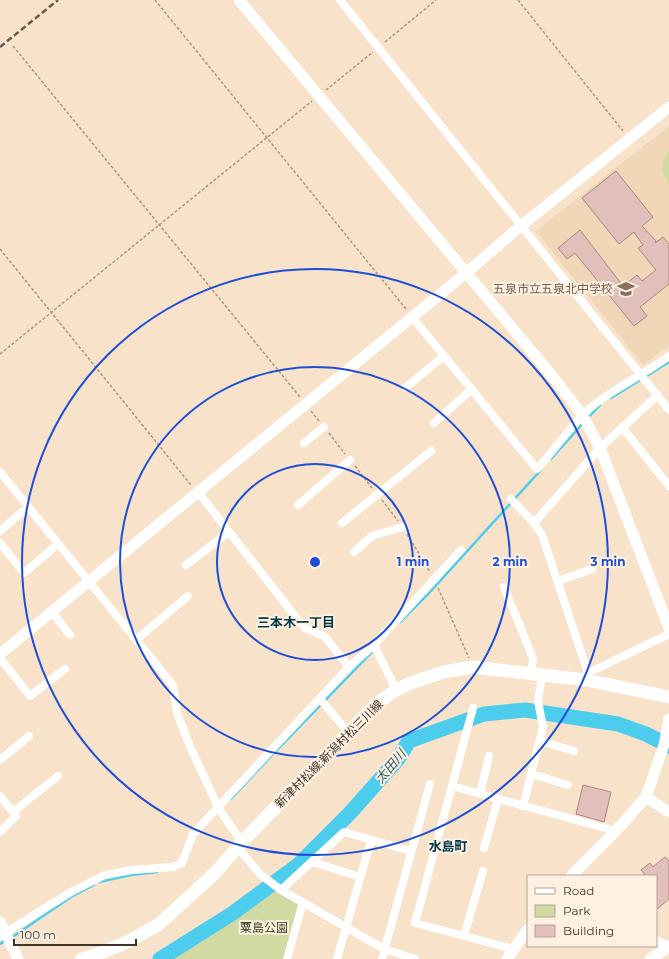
<svg xmlns="http://www.w3.org/2000/svg" width="669" height="959" font-family="Montserrat,'Noto Sans JP',sans-serif">
<rect width="100%" height="100%" fill="#f8e2c9"/>
<!-- built -->
<path fill="#f1d6b7" d="M669,126v220l-26,19 -107,-134z"/>
<!-- green -->
<path fill="#d2daa4" d="M669,151v33c-8,-11 -10,-23 0,-33z
M274,885l29,17 -16,57h-127z"/>
<g fill="none" stroke-linecap="round" stroke-linejoin="round">
<!-- stream -->
<path stroke="#4ccdee" stroke-width="2.5" d="M611,398l58,-36
M587,419l13,-14
M551,459l33,-37
M400,622l30,-30 110,-121
M276,751l98,-101
M231,799l41,-44
M99,882l32,-7 26,-3
M11,938l60,-41 23,-12
M0,944l6,-4"/>
<!-- river -->
<path stroke="#4ccdee" stroke-width="15" d="M160,959l73,-46 65,-48 52,-52 48,-54 11,-18 75,-27 41,-4 93,14 28,10 23,12"/>
</g>
<!-- building -->
<path fill="#e2bfba" stroke="#a98883" d="M616,171l37,46 -11,9 14,15 -1,2 8,-6 6,7v40l-29,23 7,9 -13,10 -59,-73 -8,6 -9,-11 22,-18 43,56 14,-11 5,6 14,-11 -18,-22 5,-3 -9,-13 -15,12 -37,-46z
M583,785l28,7 -7,30 -28,-8z
M665,857l4,4v38l-13,11v-34h-10l-5,-6 9,-7 3,4z"/>
<g fill="none" stroke-linecap="round" stroke-linejoin="round">
<!-- path -->
<path stroke="#a79784" stroke-width="1.5" stroke-dasharray="3 2" stroke-linecap="butt" d="M155,0l251,309
M518,0l105,131
M385,42l51,-42
M13,46l287,351
M326,90l47,-38
M0,249l191,236
M0,354l312,-253
M311,411l8,10
M329,433l16,21
M355,466l17,22
M382,500l16,21
M407,534l23,38
M438,588l31,70"/>
<!-- street -->
<path stroke="#fff" stroke-width="8" d="M340,0l329,410
M412,317l125,152c20,-21 39,-52 62,-68 22,-16 47,-28 70,-45
M406,387l38,-31
M434,423l38,-34
M622,427l47,59
M304,443l20,-16
M0,472l173,213 4,28 12,31 30,65 23,33
M198,492l97,124 10,12 19,8 25,31
M511,499l23,24 8,12 46,138
M298,505l52,-45
M342,523l89,-72
M534,523l66,-75 58,-53
M0,531l28,-24
M0,543l24,30 34,-29
M354,552l18,-16 31,-9
M186,565l43,-33
M558,581l34,-12
M504,587l29,71 -2,16
M52,612l18,23
M136,640l52,-44
M374,645l22,45
M0,658l30,38 35,-27
M587,678l1,-5 81,-39
M320,699l28,33
M473,708l-58,215 98,26
M540,741l34,10
M0,760l29,-24
M532,774l36,11
M452,786l164,45
M480,794l9,-38
M0,796l16,20 -16,16
M523,806l20,-79 -5,-26 4,-26
M13,812l45,-36
M237,847l23,27 21,16 103,59 31,10
M484,848l14,-49
M313,862l47,15
M281,890l63,-58 67,19
M0,936l71,-44 34,-17 27,-5 41,-3 9,-4 11,-29 156,-167 25,-22 87,-95
M464,936l19,-65
M656,940l13,6
M287,959l16,-57
M337,959l34,-119
M382,959l48,-175"/>
<!-- secondary -->
<path stroke="#fff" stroke-width="11" d="M239,0l315,378 29,38 17,32 69,180
M0,654l466,-381 50,-43 153,-123
M646,797l23,15
M571,876l45,-45 30,-34 18,-52 5,-26
M0,922l18,37
M507,959l21,-30
M650,959l19,-12"/>
<!-- primary -->
<path stroke="#fff" stroke-width="13" d="M82,959l19,-6 28,-12 29,-16 10,-9 46,-42 28,-32 134,-138 20,-14 15,-7 32,-11 30,-5 113,13 83,17"/>
<!-- rail -->
<path stroke="#675b4e" stroke-width="2.5" stroke-dasharray="6 3" stroke-linecap="butt" d="M0,47l58,-47"/>
</g>
<!-- distance rings -->
<g fill="none" stroke="#1d4ed8" stroke-width="2">
<circle cx="315" cy="562" r="98"/>
<circle cx="315" cy="562" r="195"/>
<circle cx="315" cy="562" r="293"/>
</g>
<!-- icons -->
<defs>
<g id="school-bare" transform="scale(1.38)"><path d="M0-5L7-2L0 1L-7-2ZM-4 1L0 2.5L4 1V4Q0 6-4 4Z" fill="#8d6e63" stroke="#fef1e2" stroke-width="2.5" paint-order="stroke"/></g>
</defs>
<g fill-rule="evenodd">
<use href="#school-bare" x="626" y="289"/>
</g>
<g text-anchor="middle" stroke-width="4" stroke-linejoin="round" paint-order="stroke">
<!-- education labels -->
<g font-size="12" fill="#785e54" stroke="#fef1e2" text-anchor="end">
<text x="613" y="293">五泉市立五泉北中学校</text>
</g>
<!-- street labels -->
<g font-size="12" fill="#3d342a" stroke="#fef1e2">
<text transform="translate(329 754) rotate(-45)" y="4">新津村松線;新潟村松三川線</text>
</g>
<!-- park labels -->
<g font-size="12" fill="#3a3e16" stroke="#fef1e2">
<text x="264" y="932">粟島公園</text>
</g>
<!-- neighbourhood labels -->
<g font-size="13" font-weight="bold" fill="#003849" stroke="#fef1e2">
<text x="296" y="627">三本木一丁目</text>
<text x="448" y="851">水島町</text>
</g>
<!-- water labels -->
<g font-size="13" font-style="italic" fill="#265a69" stroke="#fef1e2">
<text transform="translate(390 766) rotate(-50)" y="5">太田川</text>
</g>
</g>
<circle cx="315" cy="562" r="6" fill="#1d4ed8" stroke="#fef1e2" stroke-width="2"/>
<g font-size="12" text-anchor="middle" font-weight="bold" fill="#1d4ed8" stroke="#fef1e2" stroke-width="4" stroke-linejoin="round" paint-order="stroke">
<text x="413" y="566">1 min</text>
<text x="510" y="566">2 min</text>
<text x="608" y="566">3 min</text>
</g>
<!-- legend -->
<rect x="527" y="875" width="130" height="72" fill="#fef1e2" stroke="#b1a598"/>
<rect x="535" y="888" width="20" height="6" fill="#ffffff" stroke="#b1a598"/>
<text x="563" y="895" font-size="12" fill="#3d342a">Road</text>
<rect x="535" y="905" width="20" height="12" fill="#d2daa4" stroke="#b1a598"/>
<text x="563" y="915" font-size="12" fill="#3d342a">Park</text>
<rect x="535" y="925" width="20" height="12" fill="#e2bfba" stroke="#b1a598"/>
<text x="563" y="935" font-size="12" fill="#3d342a">Building</text>
<!-- scale -->
<path d="M14 939v6h122v-6" fill="none" stroke="#3d342a" stroke-width="2"/>
<text x="20" y="939" font-size="12" fill="#3d342a" stroke="#fef1e2" stroke-width="3" paint-order="stroke">100 m</text>
</svg>
